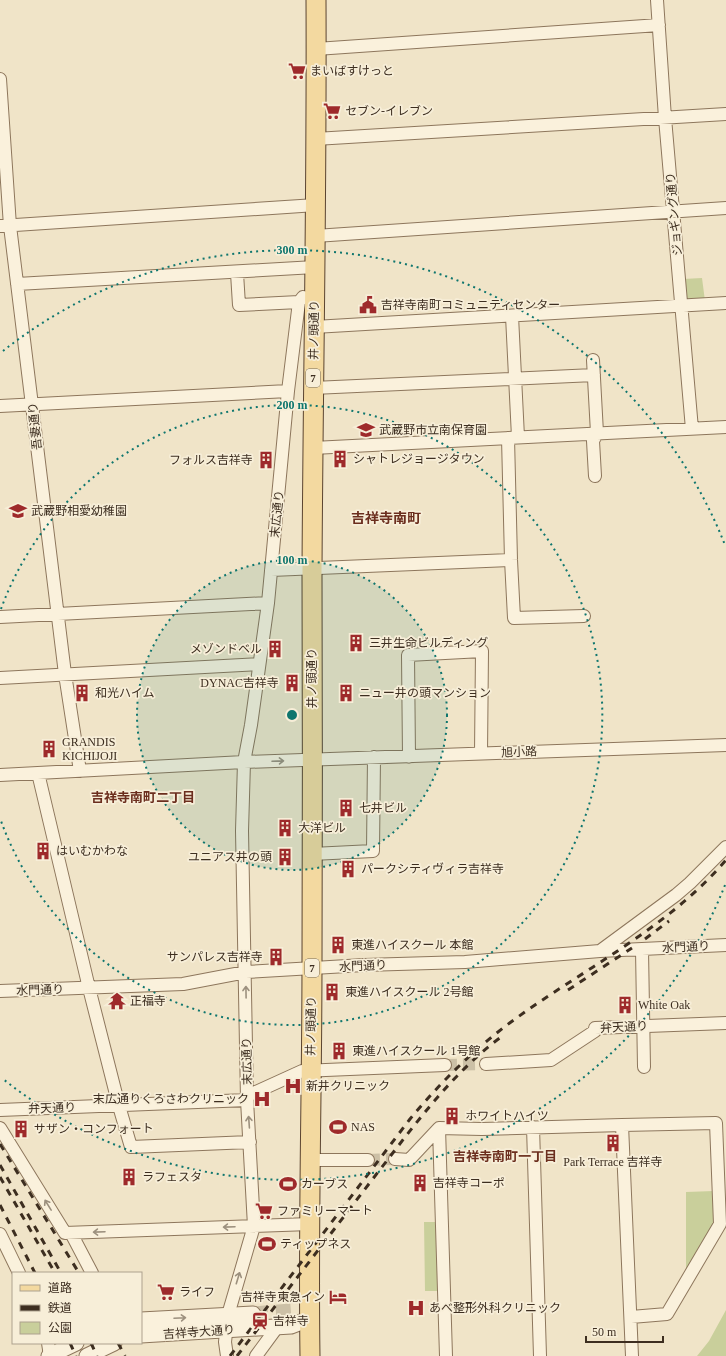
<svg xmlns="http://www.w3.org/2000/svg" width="726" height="1356" font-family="'Times New Roman','Noto Sans JP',serif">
<rect width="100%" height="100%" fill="#f0e4c8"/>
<!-- green -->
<path fill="#c9cf9b" d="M702,278l3,23 -20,-1 -2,-21z
M714,1191v34l-28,50v-83z
M424,1222h13l1,69h-13z
M726,1310v46h-29l12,-15z"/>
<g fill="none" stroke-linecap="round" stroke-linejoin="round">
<!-- minor-tunnel -->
<path stroke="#ccc0a6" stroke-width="12" stroke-dasharray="12 6" stroke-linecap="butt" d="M445,1065l41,-1
M368,1160l27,-1"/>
<!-- tertiary-tunnel -->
<path stroke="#ccc0a6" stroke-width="15" stroke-dasharray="15 8" stroke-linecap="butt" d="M253,1314l38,-3"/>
<!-- minor casing -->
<g stroke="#8d765c" stroke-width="14">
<path id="minor" d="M657,0l8,118 27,311
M316,49l343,-24
M0,79l10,147 55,448 15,97
M315,139l411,-25
M0,226l316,-21
M315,236l411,-28
M237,273l2,32 60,-3 4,-5
M17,284l298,-17
M512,316l6,121
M314,327l412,-24
M593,360l4,73 -4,8 2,35
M313,388l281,-13
M0,406l288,-15
M508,438l3,122 3,58 70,-2
M313,448l413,-21
M271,570l240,-10
M0,617l268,-14
M0,678l259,-14
M409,757l-1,-102 74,-4 -1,102
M38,773l51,215 30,118 12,41 119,-5
M0,775l244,-13 482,-17
M312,854l61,-3 1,-94
M642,950l2,117
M600,951l76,-56 14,-12 36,-36
M0,991l183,-7 63,-12 118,-7 101,-3 135,-11 126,-6
M486,1064l65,-4 44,-29v-3l131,-5
M247,1096l55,-25 143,-6
M0,1110l247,-10
M622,1125l94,-2 4,101 -53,90 -36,3
M533,1127l7,229
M0,1128l65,105 245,-9
M439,1128l7,228
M395,1159l14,1 30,-32 43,1 140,-4 10,231
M310,1160h58
M71,1233l21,40
M0,1234l19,39
M48,1343l2,13
M227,1356l-2,-14 3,-27 26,-89 -7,-126 -5,-269 2,-69 7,-37 17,-122 20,-212 11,-89
M256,1356l22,-30"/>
</g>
<!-- tertiary casing -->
<g stroke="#8d765c" stroke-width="17">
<path id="tertiary" d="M141,1320l112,-6
M141,1335l150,-9 18,-7
M49,1356l27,-13
M87,1356l27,-13"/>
</g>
<!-- primary casing -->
<g stroke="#5b4430" stroke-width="21">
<path id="primary" d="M310,1356c-2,-132 2,-264 2,-395 1,-130 0,-259 0,-389 1,-190 5,-381 4,-572"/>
</g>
<!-- minor -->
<use href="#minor" stroke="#faf1dc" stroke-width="12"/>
<!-- tertiary -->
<use href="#tertiary" stroke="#faf1dc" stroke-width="15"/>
<!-- primary -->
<use href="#primary" stroke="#f3d9a0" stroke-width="19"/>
<!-- rail -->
<path stroke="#3d2e20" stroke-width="3" stroke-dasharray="7 7" stroke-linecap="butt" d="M645,939l24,-18
M568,990l64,-42
M0,1144l79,129
M0,1165l61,108
M0,1177l55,96
M0,1205l35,68
M70,1343l6,13
M91,1343l6,13
M118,1343l7,13
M230,1356l180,-237c30,-36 63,-69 101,-97 72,-53 156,-93 215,-162
M237,1356c46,-60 92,-120 138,-180 39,-50 75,-101 126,-139"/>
</g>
<!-- one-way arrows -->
<defs><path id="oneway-shaft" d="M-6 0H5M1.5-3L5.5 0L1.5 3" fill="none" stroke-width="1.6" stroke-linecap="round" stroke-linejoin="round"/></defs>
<g stroke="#9c907e">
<use href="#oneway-shaft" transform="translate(278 761) rotate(-2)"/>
<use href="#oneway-shaft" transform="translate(246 992) rotate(-91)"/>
<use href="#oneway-shaft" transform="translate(249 1122) rotate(-94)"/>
<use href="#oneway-shaft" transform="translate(48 1205) rotate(-122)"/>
<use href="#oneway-shaft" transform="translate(229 1227) rotate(178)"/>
<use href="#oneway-shaft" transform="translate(99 1232) rotate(178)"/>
<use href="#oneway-shaft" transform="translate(238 1278) rotate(-73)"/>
<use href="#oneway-shaft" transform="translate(180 1318) rotate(-3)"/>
</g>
<!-- distance rings -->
<circle cx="292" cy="715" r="155" fill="#0f766e" fill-opacity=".12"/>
<g fill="none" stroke="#0f766e" stroke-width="2" stroke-dasharray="2 4">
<circle cx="292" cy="715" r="155"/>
<path d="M1 609A310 310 0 1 1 1 821"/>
<path d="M725 885A465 465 0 0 1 3 1079M3 351A465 465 0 0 1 725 545"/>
</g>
<!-- icons -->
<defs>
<g id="supermarket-bare" transform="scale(1.38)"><path d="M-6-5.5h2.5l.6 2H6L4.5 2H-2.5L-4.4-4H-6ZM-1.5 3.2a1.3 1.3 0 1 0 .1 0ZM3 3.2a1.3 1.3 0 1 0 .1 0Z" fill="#9e2a2b" stroke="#f7eed8" stroke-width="2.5" paint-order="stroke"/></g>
<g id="civic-bare" transform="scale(1.38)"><path d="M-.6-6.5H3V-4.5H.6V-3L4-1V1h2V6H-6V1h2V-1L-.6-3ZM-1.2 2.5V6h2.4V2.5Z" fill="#9e2a2b" stroke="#f7eed8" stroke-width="2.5" paint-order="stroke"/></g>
<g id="school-bare" transform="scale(1.38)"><path d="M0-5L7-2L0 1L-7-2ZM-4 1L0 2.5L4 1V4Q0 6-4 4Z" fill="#9e2a2b" stroke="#f7eed8" stroke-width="2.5" paint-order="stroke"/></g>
<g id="building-bare" transform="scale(1.38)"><path d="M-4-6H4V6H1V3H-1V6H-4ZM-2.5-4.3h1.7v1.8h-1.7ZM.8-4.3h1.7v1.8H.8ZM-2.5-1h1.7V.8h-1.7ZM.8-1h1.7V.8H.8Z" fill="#9e2a2b" stroke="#f7eed8" stroke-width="2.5" paint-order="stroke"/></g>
<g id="temple-bare" transform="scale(1.38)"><path d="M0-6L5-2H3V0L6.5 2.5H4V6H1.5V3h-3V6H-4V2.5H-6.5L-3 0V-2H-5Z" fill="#9e2a2b" stroke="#f7eed8" stroke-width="2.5" paint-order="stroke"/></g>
<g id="hospital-bare" transform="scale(1.38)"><path d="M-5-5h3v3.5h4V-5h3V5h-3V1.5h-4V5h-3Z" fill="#9e2a2b" stroke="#f7eed8" stroke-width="2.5" paint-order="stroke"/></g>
<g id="stadium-bare" transform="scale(1.38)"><path d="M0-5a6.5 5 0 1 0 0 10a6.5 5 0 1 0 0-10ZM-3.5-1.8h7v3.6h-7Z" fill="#9e2a2b" stroke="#f7eed8" stroke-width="2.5" paint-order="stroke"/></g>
<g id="hotel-bare" transform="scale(1.38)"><path d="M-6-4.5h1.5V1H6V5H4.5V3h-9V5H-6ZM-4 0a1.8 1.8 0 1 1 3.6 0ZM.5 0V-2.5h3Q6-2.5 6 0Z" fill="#9e2a2b" stroke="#f7eed8" stroke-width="2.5" paint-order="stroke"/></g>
<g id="station-bare" transform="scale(1.38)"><path d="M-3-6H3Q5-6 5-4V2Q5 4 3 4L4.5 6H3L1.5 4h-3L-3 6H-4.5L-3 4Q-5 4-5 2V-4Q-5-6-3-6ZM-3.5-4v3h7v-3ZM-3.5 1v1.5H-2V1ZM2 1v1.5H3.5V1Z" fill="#9e2a2b" stroke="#f7eed8" stroke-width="2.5" paint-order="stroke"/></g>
</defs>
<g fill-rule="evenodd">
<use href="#supermarket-bare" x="297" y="71"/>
<use href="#supermarket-bare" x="332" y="111"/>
<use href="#civic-bare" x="368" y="305"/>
<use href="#school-bare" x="366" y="430"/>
<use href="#building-bare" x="340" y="459"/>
<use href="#building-bare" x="266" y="460"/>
<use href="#school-bare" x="18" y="511"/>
<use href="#building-bare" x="356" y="643"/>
<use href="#building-bare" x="275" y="649"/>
<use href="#building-bare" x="292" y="683"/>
<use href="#building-bare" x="82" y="693"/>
<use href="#building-bare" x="346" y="693"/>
<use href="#building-bare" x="49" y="749"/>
<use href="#building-bare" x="346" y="808"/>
<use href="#building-bare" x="285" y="828"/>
<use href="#building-bare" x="43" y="851"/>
<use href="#building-bare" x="285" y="857"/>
<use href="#building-bare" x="348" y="869"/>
<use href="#building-bare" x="338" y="945"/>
<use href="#building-bare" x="276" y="957"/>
<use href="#building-bare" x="332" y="992"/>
<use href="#temple-bare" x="117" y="1001"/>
<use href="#building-bare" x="625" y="1005"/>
<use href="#building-bare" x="339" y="1051"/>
<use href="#hospital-bare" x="293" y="1086"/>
<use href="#hospital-bare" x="262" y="1099"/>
<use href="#building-bare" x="452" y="1116"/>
<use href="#stadium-bare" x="338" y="1127"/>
<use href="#building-bare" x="21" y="1129"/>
<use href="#building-bare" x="613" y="1143"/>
<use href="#building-bare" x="129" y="1177"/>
<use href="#building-bare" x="420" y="1183"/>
<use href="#stadium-bare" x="288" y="1184"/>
<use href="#supermarket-bare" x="264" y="1211"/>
<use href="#stadium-bare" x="267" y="1244"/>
<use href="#supermarket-bare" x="166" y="1292"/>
<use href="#hotel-bare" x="338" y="1297"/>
<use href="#hospital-bare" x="416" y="1308"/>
<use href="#station-bare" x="260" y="1321"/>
</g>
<g text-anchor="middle" stroke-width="3.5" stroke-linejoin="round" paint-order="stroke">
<!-- shield labels -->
<g fill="#f7eed8" stroke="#756857" stroke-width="1">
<rect x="306" y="369" width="14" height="18" rx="3"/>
<rect x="305" y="959" width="14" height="18" rx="3"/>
</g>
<g font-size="11" font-weight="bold" fill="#3d2e20">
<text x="313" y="382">7</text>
<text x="312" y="972">7</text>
</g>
<!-- poi labels -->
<g font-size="12" fill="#3d2e20" stroke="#f7eed8" text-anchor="start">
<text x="310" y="75">まいばすけっと</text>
<text x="345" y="115">セブン-イレブン</text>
<text x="381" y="309">吉祥寺南町コミュニティセンター</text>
<text x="379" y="434">武蔵野市立南保育園</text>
<text x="353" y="463">シャトレジョージタウン</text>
<text x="253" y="464" text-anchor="end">フォルス吉祥寺</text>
<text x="31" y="515">武蔵野相愛幼稚園</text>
<text x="369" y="647">三井生命ビルディング</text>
<text x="262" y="653" text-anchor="end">メゾンドベル</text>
<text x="279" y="687" text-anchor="end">DYNAC吉祥寺</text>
<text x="95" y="697">和光ハイム</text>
<text x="359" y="697">ニュー井の頭マンション</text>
<text x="62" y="746">GRANDIS<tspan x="62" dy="14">KICHIJOJI</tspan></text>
<text x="359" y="812">七井ビル</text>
<text x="298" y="832">大洋ビル</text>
<text x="56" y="855">はいむかわな</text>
<text x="272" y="861" text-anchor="end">ユニアス井の頭</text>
<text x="361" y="873">パークシティヴィラ吉祥寺</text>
<text x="351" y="949">東進ハイスクール 本館</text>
<text x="263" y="961" text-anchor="end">サンパレス吉祥寺</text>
<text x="345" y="996">東進ハイスクール 2号館</text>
<text x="130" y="1005">正福寺</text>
<text x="638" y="1009">White Oak</text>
<text x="352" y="1055">東進ハイスクール 1号館</text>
<text x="306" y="1090">新井クリニック</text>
<text x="249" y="1103" text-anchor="end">末広通りくろさわクリニック</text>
<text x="465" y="1120">ホワイトハイツ</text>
<text x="351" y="1131">NAS</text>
<text x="34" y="1133">サザン・コンフォート</text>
<text x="613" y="1166" text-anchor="middle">Park Terrace 吉祥寺</text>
<text x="142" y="1181">ラフェスタ</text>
<text x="433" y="1187">吉祥寺コーポ</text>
<text x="301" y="1188">カーブス</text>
<text x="277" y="1215">ファミリーマート</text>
<text x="280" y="1248">ティップネス</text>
<text x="179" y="1296">ライフ</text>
<text x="325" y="1301" text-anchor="end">吉祥寺東急イン</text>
<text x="429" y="1312">あべ整形外科クリニック</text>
<text x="273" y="1325">吉祥寺</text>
</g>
<!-- street labels -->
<g font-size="12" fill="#3d2e20" stroke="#f7eed8">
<text transform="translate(674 214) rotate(-95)" y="4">ジョギング通り</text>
<text transform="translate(314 330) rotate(-89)" y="4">井ノ頭通り</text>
<text transform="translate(35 426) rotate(-96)" y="4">吾妻通り</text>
<text transform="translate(277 514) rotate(-84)" y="4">末広通り</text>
<text transform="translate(312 678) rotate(-90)" y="4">井ノ頭通り</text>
<text transform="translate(519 752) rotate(-2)" y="4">旭小路</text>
<text transform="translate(686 947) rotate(-3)" y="4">水門通り</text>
<text transform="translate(363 966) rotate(-3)" y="4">水門通り</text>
<text transform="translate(40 990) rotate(-2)" y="4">水門通り</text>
<text transform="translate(311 1026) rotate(-89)" y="4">井ノ頭通り</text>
<text transform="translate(624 1027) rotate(-3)" y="4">弁天通り</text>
<text transform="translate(247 1061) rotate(-91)" y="4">末広通り</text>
<text transform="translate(52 1108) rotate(-2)" y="4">弁天通り</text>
<text transform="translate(199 1332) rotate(-4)" y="4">吉祥寺大通り</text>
</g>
<!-- neighbourhood labels -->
<g font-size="13" font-weight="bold" fill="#6b2e1e" stroke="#f7eed8">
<text x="143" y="802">吉祥寺南町二丁目</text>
<text x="505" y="1161">吉祥寺南町一丁目</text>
</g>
<!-- quarter labels -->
<g font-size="14" font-weight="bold" fill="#6b2e1e" stroke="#f7eed8">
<text x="386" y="523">吉祥寺南町</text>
</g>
</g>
<circle cx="292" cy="715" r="6" fill="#0f766e" stroke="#f7eed8" stroke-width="2"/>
<g font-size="12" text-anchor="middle" font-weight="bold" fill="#0f766e" stroke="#f7eed8" stroke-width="3.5" stroke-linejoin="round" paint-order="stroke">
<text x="292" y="254">300 m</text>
<text x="292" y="409">200 m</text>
<text x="292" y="564">100 m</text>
</g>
<!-- legend -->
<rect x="12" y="1272" width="130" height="72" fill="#f7eed8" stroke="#ada18e"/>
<rect x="20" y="1285" width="20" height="6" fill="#f3d9a0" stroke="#ada18e"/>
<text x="48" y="1292" font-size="12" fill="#3d2e20">道路</text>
<rect x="20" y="1305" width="20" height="6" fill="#3d2e20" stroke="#ada18e"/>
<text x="48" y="1312" font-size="12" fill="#3d2e20">鉄道</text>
<rect x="20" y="1322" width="20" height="12" fill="#c9cf9b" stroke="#ada18e"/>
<text x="48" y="1332" font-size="12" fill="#3d2e20">公園</text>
<!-- scale -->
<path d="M586 1336v6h77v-6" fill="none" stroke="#3d2e20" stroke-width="2"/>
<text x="592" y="1336" font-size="12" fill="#3d2e20" stroke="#f7eed8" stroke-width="3" paint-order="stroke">50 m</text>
</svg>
